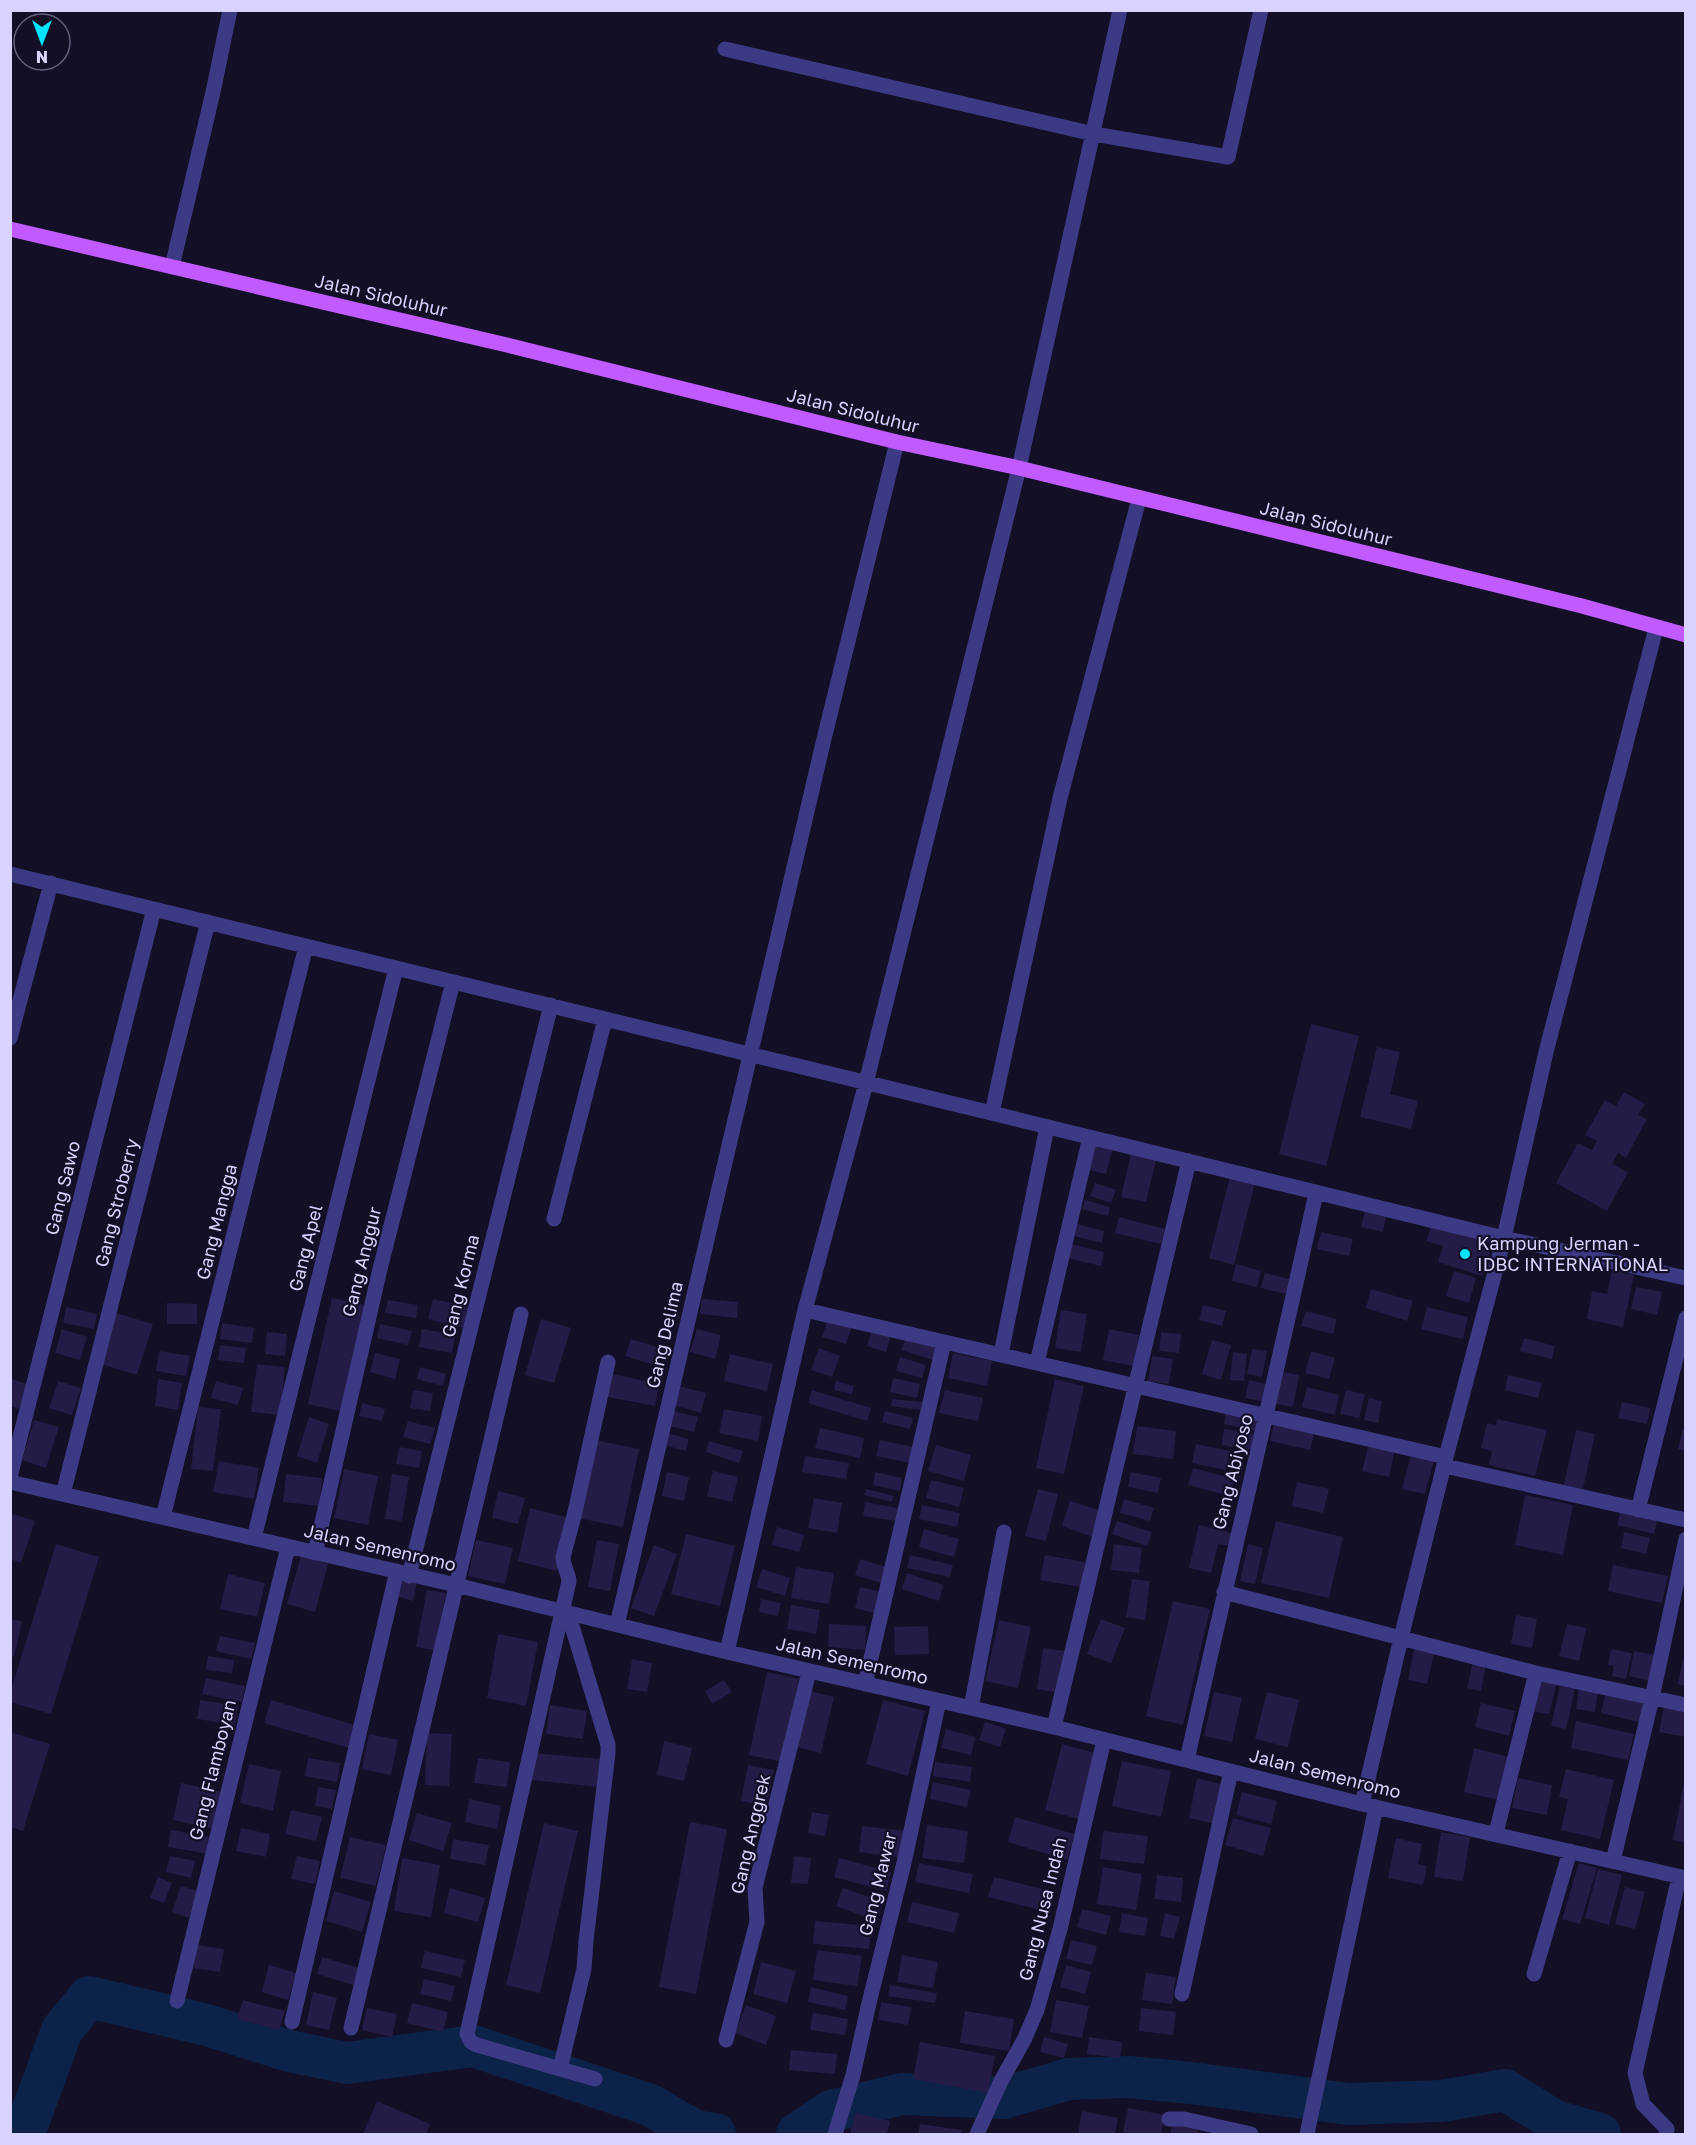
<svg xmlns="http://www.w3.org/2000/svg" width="1696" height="2145" font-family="'Golos Text',sans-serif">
<rect width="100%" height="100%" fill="#130f26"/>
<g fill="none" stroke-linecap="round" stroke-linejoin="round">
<!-- river -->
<path stroke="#0c2248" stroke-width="42" d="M24,2134l38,-104 27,-33 118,28 82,26 58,12 126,-17 177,59 45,26 20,3
M797,2134l34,-23 71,-17 102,4 65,-19 60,-2 62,6 158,21 92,-3 64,-11 50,31 45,13"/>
</g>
<!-- building -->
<path fill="#241b47" d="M1311,1024l48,12 -33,130 -47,-12z
M1377,1047l23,5 -10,42 28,7 -7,28 -51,-12z
M1624,1092l21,12 -7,11 9,4 -21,39 -8,-5 -6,11 16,8 -21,39 -51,-28 22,-40 14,7 5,-9 -12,-6 20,-35 11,6z
M1096,1143l17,4 -7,27 -17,-4z
M1131,1154l25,6 -10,42 -25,-5z
M1230,1177l25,6 -21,82 -25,-7z
M1095,1183l21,7 -5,13 -21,-7z
M1085,1200l25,7 -2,9 -26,-7z
M1366,1207l21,6 -4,19 -22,-5z
M1119,1217l46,12 -4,15 -46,-11z
M1077,1224l27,7 -2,12 -28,-7z
M1432,1224l61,20 -11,32 -44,-14 5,-16 -17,-5z
M1321,1232l32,7 -4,17 -32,-7z
M1071,1244l33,8 -3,14 -34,-8z
M1236,1264l25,7 -4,16 -25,-6z
M1612,1270l22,5 -11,52 -36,-8 5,-28 15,3z
M1454,1271l22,7 -7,25 -23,-7z
M1265,1273l29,7 -4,15 -29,-7z
M1636,1287l26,5 -5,23 -26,-6z
M1371,1289l42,12 -6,20 -41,-13z
M332,1298l37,8 -25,106 -36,-8z
M433,1299l36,8 -5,21 -36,-9z
M702,1299l36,3 -1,16 -37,-4z
M388,1300l30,5 -2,13 -31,-5z
M167,1303l30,1v20h-30z
M1203,1305l23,6 -4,15 -23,-6z
M66,1307l31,7 -3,15 -31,-6z
M1427,1307l41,10 -5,22 -42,-10z
M1061,1310l26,4 -6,38 -26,-4z
M1306,1311l31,8 -4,15 -32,-8z
M116,1313l37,11 -16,51 -36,-11z
M541,1319l30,9 -17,55 -29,-8z
M828,1319l24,7 -6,18 -24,-7z
M222,1323l32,5 -2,15 -32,-4z
M380,1324l32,7 -4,14 -31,-7z
M62,1329l25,8 -7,23 -25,-7z
M422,1329l33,6 -3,18 -33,-6z
M697,1329l24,6 -6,24 -25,-7z
M1109,1329l30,6 -6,31 -30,-6z
M872,1330l19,5 -5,17 -19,-6z
M267,1332l20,2 -2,22 -20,-2z
M1161,1332l20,2 -2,19 -20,-2z
M906,1338l34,11 -4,12 -35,-11z
M1524,1338l31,8 -3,13 -32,-8z
M631,1339l32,10 -6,17 -32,-10z
M1212,1340l19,5 -10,35 -19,-6z
M220,1345l26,3 -2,15 -26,-3z
M819,1348l21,8 -8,21 -21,-7z
M1252,1349l15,2 -5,26 -15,-3z
M159,1351l31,5 -4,20 -30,-5z
M1311,1351l24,7 -6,21 -24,-6z
M1233,1352l14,2 -3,27 -14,-1z
M375,1353l25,6 -5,20 -25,-7z
M953,1353l39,8 -5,25 -39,-8z
M730,1354l43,10 -6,27 -43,-10z
M1152,1356l21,3 -4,25 -21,-3z
M900,1357l26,8 -4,13 -26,-7z
M257,1364l28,3 -5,48 -29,-3z
M420,1367l26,7 -3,12 -26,-7z
M1283,1372l16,3 -6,32 -17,-3z
M608,1373l51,11 -4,22 -52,-10z
M1508,1375l34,8 -4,15 -33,-8z
M10,1378l19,7 -10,24 -9,-3z
M893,1378l27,6 -3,14 -27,-6z
M158,1379l24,4 -4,27 -23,-4z
M1055,1379l29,7 -20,88 -28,-6z
M1249,1380l21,5 -4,17 -21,-4z
M58,1381l23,7 -9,27 -23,-7z
M216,1381l27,7 -5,17 -27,-7z
M836,1381l18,5 -2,8 -18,-4z
M678,1386l28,7 -5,20 -28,-8z
M1307,1387l32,8 -4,20 -33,-8z
M413,1390l20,3 -3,18 -20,-3z
M812,1390l59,18 -4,13 -59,-18z
M945,1390l38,8 -5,23 -39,-8z
M1346,1390l19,4 -6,24 -19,-4z
M1369,1398l13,3 -4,22 -14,-3z
M892,1399l30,3 -1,8 -30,-4z
M1622,1402l28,6 -3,16 -29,-6z
M362,1403l23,6 -3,12 -23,-5z
M198,1407l23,2 -8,62 -22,-2z
M724,1409l38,7 -4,25 -39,-8z
M673,1411l25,6 -4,15 -25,-6z
M885,1411l28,7 -3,11 -28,-7z
M1226,1411l32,7 -3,13 -31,-7z
M309,1417l20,7 -12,39 -20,-7z
M1497,1419l50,11 -12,46 -46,-11 3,-14 -11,-3 6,-25 9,2z
M34,1420l25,7 -13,41 -24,-8z
M1275,1420l40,10 -5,20 -40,-9z
M408,1421l27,7 -5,16 -27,-7z
M1137,1426l39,5 -3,28 -40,-5z
M820,1428l44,10 -4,20 -45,-10z
M1224,1429l32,5 -3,16 -31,-5z
M1683,1429l3,1v21l-8,-2z
M1576,1430l19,4 -12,55 -19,-4z
M667,1433l22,6 -3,12 -22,-6z
M594,1440l45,9 -16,78 -45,-9z
M880,1440l34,7 -4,16 -34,-7z
M709,1441l34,10 -4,12 -33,-11z
M1369,1443l26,6 -6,28 -27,-6z
M1196,1444l34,7 -4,19 -34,-7z
M936,1445l35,10 -7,26 -36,-10z
M399,1447l23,4 -3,17 -23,-4z
M1411,1455l23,5 -9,34 -23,-5z
M805,1456l44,7 -3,16 -44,-7z
M219,1461l40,7 -5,31 -41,-7z
M1193,1468l41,11 -4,17 -42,-11z
M344,1469l34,7 -10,49 -34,-7z
M713,1471l25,6 -6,25 -25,-6z
M667,1472l22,5 -5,24 -22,-5z
M875,1472l27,6 -2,13 -27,-6z
M1131,1472l30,6 -3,15 -30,-6z
M286,1474l36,4 -3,28 -36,-4z
M392,1474l17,3 -7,44 -17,-2z
M931,1480l33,8 -5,19 -33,-9z
M1297,1482l32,7 -6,24 -31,-7z
M866,1489l28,7 -2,6 -28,-7z
M1038,1489l20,5 -12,47 -21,-5z
M498,1491l27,7 -7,26 -26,-6z
M1525,1495l48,10 -10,50 -48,-10z
M814,1498l28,5 -5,30 -29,-5z
M1124,1499l30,9 -4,13 -30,-8z
M1070,1501l35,11 -9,26 -34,-12z
M865,1502l33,6 -2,13 -33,-5z
M922,1505l38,8 -3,14 -38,-8z
M530,1508l40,10 -13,53 -39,-10z
M1621,1509l37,8 -4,17 -37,-9z
M10,1513l25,8 -14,42 -11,-4z
M1117,1521l35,11 -5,14 -35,-12z
M1276,1521l67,16 -14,61 -68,-15z
M1199,1525l33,8 -3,13 -11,-2 -7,29 -22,-5z
M777,1527l27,8 -5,17 -27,-7z
M924,1529l35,10 -5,18 -35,-10z
M1624,1532l26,6 -4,16 -25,-6z
M686,1534l49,12 -15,60 -49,-12z
M476,1540l37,8 -8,36 -37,-8z
M597,1540l22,4 -9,47 -22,-4z
M56,1544l43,13 -48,157 -41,-12v-9z
M1114,1544l28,4 -3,25 -28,-3z
M1248,1544l15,4 -8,36 -15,-3z
M654,1545l23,9 -23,62 -23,-8z
M910,1555l43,10 -3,12 -43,-9z
M1045,1555l40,7 -4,25 -41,-7z
M301,1556l27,8 -13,48 -28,-8z
M860,1559l26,8 -5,16 -26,-8z
M1613,1565l55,11 -6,27 -54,-12z
M796,1567l38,6 -5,31 -38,-6z
M762,1569l28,9 -5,18 -29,-9z
M907,1573l36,12 -4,16 -37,-12z
M228,1574l37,9 -8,34 -37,-8z
M403,1579l14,3 -4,19 -14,-4z
M1132,1579l18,2 -5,39 -19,-3z
M860,1587l23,5 -6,22 -22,-6z
M427,1590l19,3 -12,57 -18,-3z
M761,1599l20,4 -3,13 -19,-4z
M1173,1601l37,8 -27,116 -37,-9z
M791,1605l29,5 -4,24 -29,-5z
M1516,1615l21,4 -5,29 -21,-4z
M10,1619l12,2 -8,36 -4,-1z
M1101,1619l24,9 -14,35 -24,-9z
M999,1620l32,7 -13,61 -33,-7z
M829,1624l37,2 -1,24 -37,-3z
M1567,1624l19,4 -7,33 -20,-5z
M928,1626l1,28 -34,1 -1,-28z
M498,1634l40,8 -12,64 -39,-8z
M220,1636l35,7 -4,16 -35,-8z
M1415,1644l20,4 -8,36 -19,-4z
M1043,1648l21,3 -5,42 -22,-4z
M1611,1649l21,4 -6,26 -14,-3 2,-10 -6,-1z
M1634,1651l21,4 -5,26 -21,-5z
M208,1656l26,4 -2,13 -26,-3z
M632,1659l20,4 -5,29 -20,-3z
M1683,1660l3,1v25l-8,-2z
M1473,1662l13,3 -5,26 -14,-3z
M767,1672l32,7 -17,83 -33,-7z
M206,1678l39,8 -3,16 -40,-8z
M1538,1678l19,4 -8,32 -19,-3z
M724,1680l8,12 -20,12 -7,-13z
M1560,1686l15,3 -9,40 -15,-3z
M1579,1688l19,3 -3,21 -19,-3z
M810,1691l24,6 -13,56 -24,-6z
M1606,1691l42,10 -6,22 -41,-10z
M1214,1692l28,6 -10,44 -28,-6z
M1267,1692l32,8 -11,47 -33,-8z
M200,1700l38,6 -3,19 -38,-6z
M271,1700l84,25 -6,23 -85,-25z
M883,1700l42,11 -17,65 -42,-12z
M1481,1703l34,8 -6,25 -34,-9z
M550,1705l37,6 -4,28 -37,-5z
M1664,1706l22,4v27l-27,-5z
M1576,1721l58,13 -6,26 -57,-12z
M985,1722l21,7 -6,18 -21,-7z
M946,1729l29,8 -4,18 -30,-7z
M13,1733l37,11 -27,87 -13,-4v-87z
M427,1733l25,1 -3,52 -24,-1z
M369,1734l29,6 -7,35 -29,-6z
M664,1741l28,7 -8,33 -27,-6z
M1062,1744l37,10 -16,66 -38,-10z
M1474,1748l35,9 -10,43 -35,-8z
M534,1753l67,6 -2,28 -68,-7z
M308,1758l32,5 -3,19 -32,-6z
M478,1758l32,4 -3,25 -33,-4z
M1122,1761l49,10 -10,46 -49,-11z
M935,1762l37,5 -2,15 -37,-6z
M249,1764l32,7 -8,40 -33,-8z
M748,1765l26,5 -7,36 -26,-5z
M1566,1769l48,11 -14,59 -39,-9 7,-31 -9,-2z
M1197,1778l27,7 -9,39 -26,-6z
M1518,1778l34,7 -5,30 -35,-7z
M933,1782l38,8 -4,17 -37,-8z
M181,1783l41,9 -8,37 -41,-9z
M1684,1783h2v60l-13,-3z
M318,1787l18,3 -4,19 -17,-3z
M1242,1792l35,9 -6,23 -35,-9z
M469,1799l32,7 -4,23 -32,-7z
M291,1810l31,7 -6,24 -31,-7z
M812,1812l17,3 -4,21 -17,-3z
M417,1813l35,10 -9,28 -34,-11z
M1015,1817l59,17 -7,26 -59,-18z
M1233,1818l38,10 -8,28 -38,-11z
M690,1822l37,7 -31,165 -37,-7z
M544,1823l34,8 -38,162 -34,-8z
M927,1825l41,6 -4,32 -42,-5z
M862,1826l44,5 -3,27 -44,-6z
M241,1828l29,6 -4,23 -30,-6z
M171,1830l40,7 -2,17 -41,-7z
M1103,1831l45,5 -4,28 -44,-5z
M1441,1832l29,5 -7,44 -29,-4z
M350,1837l36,8 -10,41 -36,-8z
M1396,1838l26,6 -4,20 9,2 -4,19 -35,-7z
M453,1839l36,6 -4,20 -35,-6z
M170,1856l25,5 -4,17 -25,-6z
M297,1856l23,5 -5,23 -24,-5z
M794,1856l17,2 -3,26 -17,-1z
M402,1858l38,7 -9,52 -37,-6z
M839,1858l52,14 -5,19 -52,-14z
M919,1863l54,11 -4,19 -54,-11z
M1579,1863l18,5 -17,56 -18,-5z
M1103,1867l39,7 -6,36 -39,-6z
M1598,1869l24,6 -13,50 -24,-7z
M1157,1875l26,3 -2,24 -27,-3z
M158,1877l14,6 -8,20 -14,-5z
M994,1877l56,14 -5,20 -57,-14z
M181,1886l17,5 -9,27 -17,-6z
M1625,1887l20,5 -10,37 -20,-5z
M450,1888l35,10 -7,24 -34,-9z
M843,1888l40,14 -6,19 -41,-15z
M334,1891l37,11 -9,30 -36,-11z
M912,1902l47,11 -5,20 -47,-11z
M1082,1909l29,7 -5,19 -29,-8z
M1122,1913l26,5 -3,18 -26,-4z
M1165,1913l15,4 -6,22 -14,-3z
M815,1921l56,5 -2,23 -56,-5z
M1071,1940l26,6 -5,19 -26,-6z
M197,1945l27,4 -4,23 -27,-4z
M817,1950l45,6 -5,30 -44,-6z
M425,1951l40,9 -4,17 -40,-9z
M902,1955l36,7 -5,26 -36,-6z
M322,1957l37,11 -6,17 -36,-11z
M761,1962l35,9 -9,32 -34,-9z
M269,1965l27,8 -8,27 -26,-8z
M1066,1965l25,7 -6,22 -25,-7z
M1146,1973l30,4 -4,27 -30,-4z
M424,1979l31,7 -4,15 -31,-7z
M890,1985l47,8 -2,10 -47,-7z
M811,1987l37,9 -3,14 -37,-8z
M313,1992l24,6 -8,32 -23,-5z
M243,2000l42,11 -6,19 -42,-11z
M1056,2000l33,6 -7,32 -32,-6z
M881,2002l30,5 -3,18 -30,-5z
M412,2003l36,9 -5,20 -36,-9z
M746,2005l30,11 -10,29 -31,-12z
M367,2008l30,6 -5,23 -30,-7z
M1141,2008l35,4 -3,23 -34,-4z
M965,2011l49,8 -5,32 -49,-8z
M813,2013l35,6 -3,16 -35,-5z
M1044,2037l24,7 -4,14 -24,-6z
M1089,2037l33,5 -2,16 -33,-4z
M920,2042l75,14 -7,37 -75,-14z
M791,2050l46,4 -2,20 -46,-4z
M377,2101l53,23 -4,10h-63z
M1128,2108l37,7 -4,19h-24l-14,-2z
M1082,2111l36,7 -3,16h-37z
M855,2113l35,8 -3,13h-37z
M1173,2122l25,7 -1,5h-27z
M920,2124l42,6 -1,4h-43z"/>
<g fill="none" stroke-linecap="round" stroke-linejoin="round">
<!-- minor -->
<path stroke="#3d3a85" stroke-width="15" d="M725,49l369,85 134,23 33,-147
M172,267l41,-175 17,-82
M10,874l1494,364 182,40
M10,1038l41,-155
M992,1113l68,-315 79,-299
M554,1219l51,-200
M805,1310l641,147
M1001,1354l46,-227
M1037,1363l53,-226
M1445,1466l241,54
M10,1477l144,-568
M10,1482l446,103 271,67 327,75 308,77 324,74
M63,1494l145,-572
M1638,1510l48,-192
M163,1517l143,-571
M254,1538l142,-570
M315,1553l65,-284 73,-287
M409,1576l142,-571
M1224,1592l312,81 150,32
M617,1625l206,-882 74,-301
M727,1652l78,-342 61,-227 153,-615 101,-458
M865,1684l79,-342
M971,1708l33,-176
M1054,1727l135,-566
M1187,1760c42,-190 88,-378 129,-567
M1362,1804l39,-166 45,-181 58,-219 42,-186 110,-424
M1496,1833l40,-160
M1613,1861l39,-163 34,-159
M1534,1974l36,-123
M1182,1994l49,-223
M177,2001l111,-454
M292,2022l105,-451
M351,2028l170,-714
M726,2040l31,-118 -2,-34 54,-216
M560,2069l24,-100 2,-28 22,-188v-8l-40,-132
M595,2079l-118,-34 -6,-3 -4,-8 102,-453c-1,-9 -6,-15 -6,-24l12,-45 33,-150
M1169,2119h15l67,15
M835,2134l18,-59 16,-72 35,-140 35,-162
M977,2134l24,-53 23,-41 13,-30 23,-81 44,-189
M1307,2134l69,-327
M1666,2134l1,-5 -24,-25 -8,-31 44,-196"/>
<!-- major -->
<path stroke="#c25bff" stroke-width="15" d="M10,229l497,116 390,97 122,26 563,138 104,29"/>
</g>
<!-- markers -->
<circle fill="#00e5ff" stroke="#130f26" stroke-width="2" cx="1465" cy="1254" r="6"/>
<g text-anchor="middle" stroke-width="4.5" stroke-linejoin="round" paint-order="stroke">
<!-- street labels -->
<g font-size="18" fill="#d9d4ff" stroke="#130f26">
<text transform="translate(381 296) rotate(13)" y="6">Jalan Sidoluhur</text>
<text transform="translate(853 411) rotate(14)" y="6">Jalan Sidoluhur</text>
<text transform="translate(1326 524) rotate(14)" y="6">Jalan Sidoluhur</text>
<text transform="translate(63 1188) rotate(-76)" y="6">Gang Sawo</text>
<text transform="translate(117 1203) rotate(-76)" y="6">Gang Stroberry</text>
<text transform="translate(217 1222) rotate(-76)" y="6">Gang Mangga</text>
<text transform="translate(306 1248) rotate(-76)" y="6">Gang Apel</text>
<text transform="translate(362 1262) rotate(-76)" y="6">Gang Anggur</text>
<text transform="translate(461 1286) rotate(-76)" y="6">Gang Korma</text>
<text transform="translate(665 1335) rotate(-77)" y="6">Gang Delima</text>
<text transform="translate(1233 1472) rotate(-76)" y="6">Gang Abiyoso</text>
<text transform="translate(380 1548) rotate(13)" y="6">Jalan Semenromo</text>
<text transform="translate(852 1661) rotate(13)" y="6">Jalan Semenromo</text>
<text transform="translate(213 1770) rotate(-76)" y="6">Gang Flamboyan</text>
<text transform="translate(1325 1774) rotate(14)" y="6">Jalan Semenromo</text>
<text transform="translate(751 1834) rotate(-77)" y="6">Gang Anggrek</text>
<text transform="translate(878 1884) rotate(-76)" y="6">Gang Mawar</text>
<text transform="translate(1043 1909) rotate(-76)" y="6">Gang Nusa Indah</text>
</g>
<!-- poi labels -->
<g font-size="18" fill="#d9d4ff" stroke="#130f26" text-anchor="start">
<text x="1477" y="1250">Kampung Jerman -<tspan x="1477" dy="21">IDBC INTERNATIONAL</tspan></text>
</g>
</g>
<!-- border -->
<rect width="1696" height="2145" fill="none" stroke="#d9d4ff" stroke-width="24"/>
<!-- north arrow -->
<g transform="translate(42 42) rotate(180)"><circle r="28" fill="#130f26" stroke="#625e7d" stroke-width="1.5"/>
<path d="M0-4.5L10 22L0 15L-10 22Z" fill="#00e5ff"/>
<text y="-9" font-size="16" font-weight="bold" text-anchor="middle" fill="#d9d4ff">N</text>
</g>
</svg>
